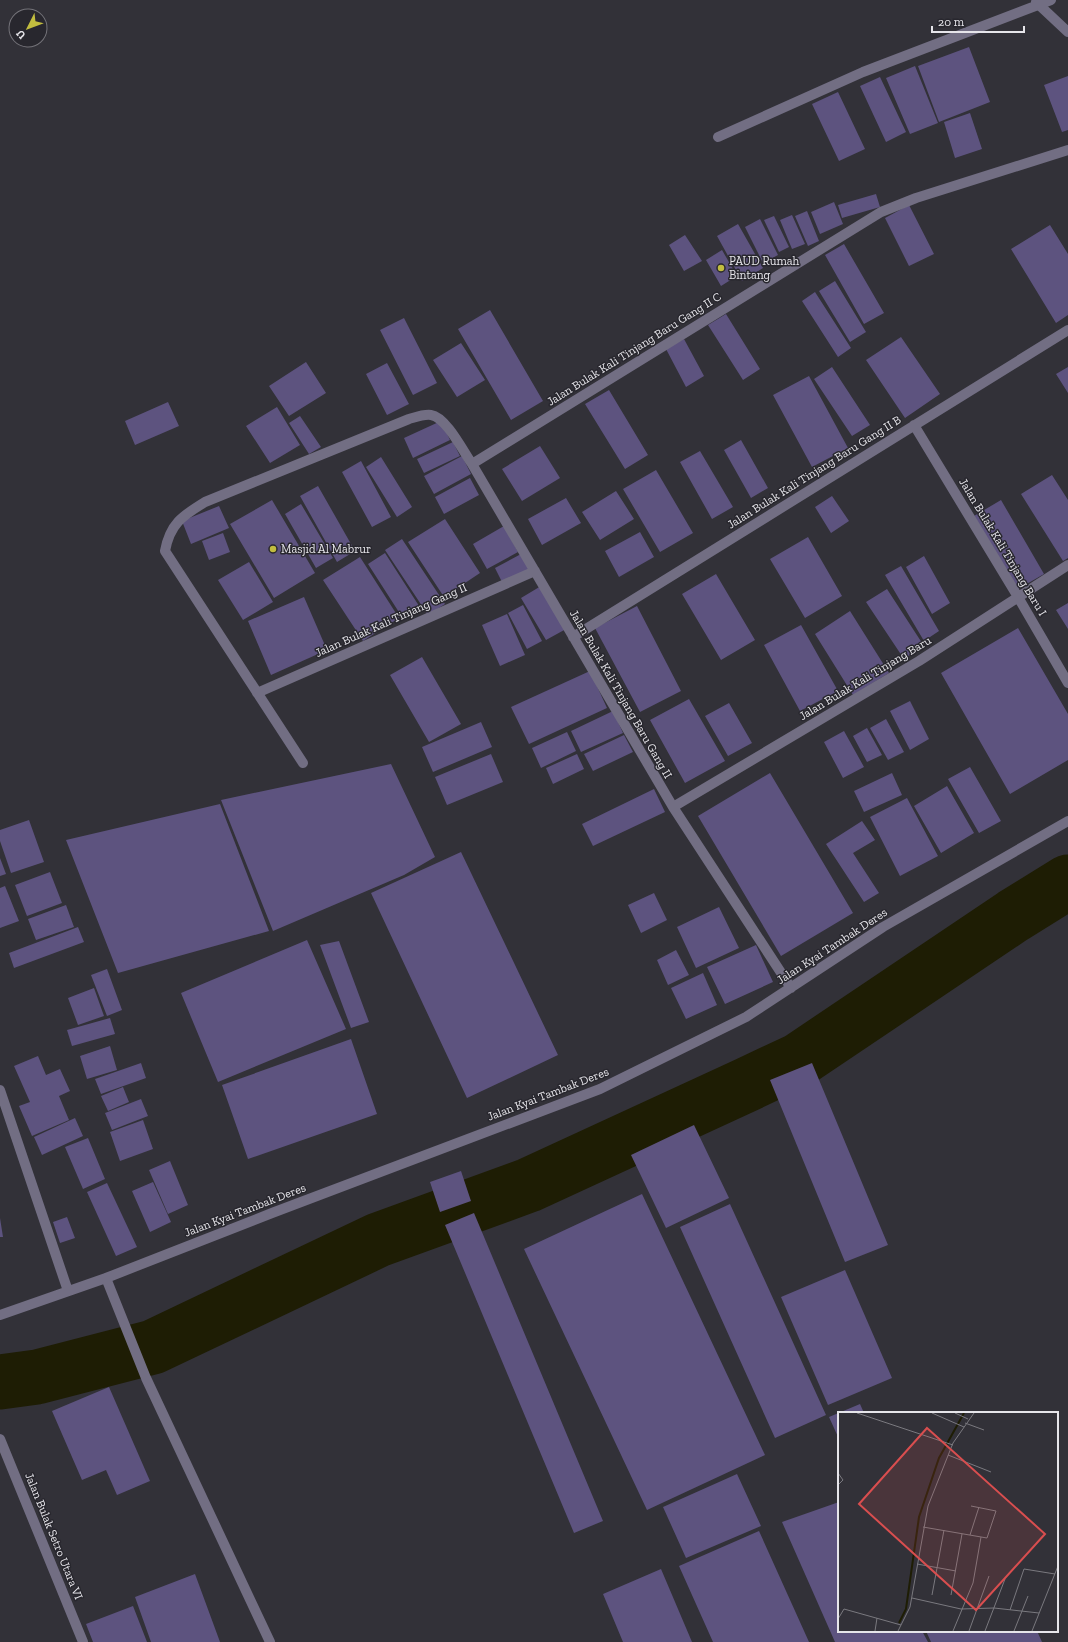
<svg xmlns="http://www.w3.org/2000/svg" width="1068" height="1642" font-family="'Zilla Slab',serif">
<rect width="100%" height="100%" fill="#323138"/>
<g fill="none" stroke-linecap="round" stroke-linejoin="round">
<!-- river -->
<path stroke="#1e1d04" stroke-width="55" d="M0,1382l37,-5 116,-30 225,-107 151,-55 217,-100 53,-25 214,-144 55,-34"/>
</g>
<!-- building -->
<path fill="#5d537f" d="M969,47l21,55 -51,20 -21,-56z
M915,66l23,57 -28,11 -24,-56z
M1068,76v54l-6,2 -18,-47z
M880,77l26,55 -20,10 -26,-56z
M838,92l27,57 -26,12 -27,-57z
M970,113l12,36 -27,9 -11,-36z
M876,194l4,13 -38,11 -4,-13z
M834,202l9,22 -23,10 -9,-22z
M909,205l25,49 -25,12 -24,-48z
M807,211l12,30 -11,5 -13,-30z
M792,215l13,29 -13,5 -12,-29z
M774,216l15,31 -10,5 -15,-32z
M760,219l18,36 -15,8 -18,-36z
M738,224l25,44 -21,13 -25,-45z
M1050,225l18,29v61l-12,8 -45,-74z
M685,235l17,26 -18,10 -15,-26z
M844,244l40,69 -20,11 -39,-69z
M722,250l15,26 -16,10 -15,-26z
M835,281l31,51 -16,10 -31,-51z
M815,292l36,56 -13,9 -36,-56z
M490,310l53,91 -32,19 -53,-91z
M726,314l34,55 -17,11 -35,-55z
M404,318l33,65 -24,12 -33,-65z
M901,337l39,57 -35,24 -39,-58z
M684,339l20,37 -18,11 -20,-38z
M461,343l24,37 -28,17 -24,-37z
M306,362l20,31 -37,23 -20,-30z
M387,363l22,41 -22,11 -21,-41z
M832,367l38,58 -18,11 -38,-57z
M1068,367v26l-12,-19z
M809,376l39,72 -36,19 -39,-72z
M609,390l39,65 -23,14 -40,-65z
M168,402l11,24 -44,19 -10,-24z
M277,407l23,38 -30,18 -24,-37z
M300,416l21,31 -12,7 -20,-31z
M441,421l9,19 -37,18 -9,-20z
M741,440l27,48 -17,10 -27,-48z
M453,442l7,14 -36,17 -7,-14z
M540,446l20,32 -38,23 -20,-32z
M700,451l33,56 -21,12 -32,-57z
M462,456l9,18 -37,20 -10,-18z
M381,457l31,50 -15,10 -31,-50z
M361,461l30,56 -19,10 -30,-55z
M656,470l37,63 -33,19 -37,-63z
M1052,475l16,25v58l-5,3 -42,-67z
M470,478l9,17 -35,19 -9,-17z
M318,486l37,65 -18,11 -37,-66z
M616,491l18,28 -34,21 -18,-28z
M832,496l17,25 -18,12 -16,-26z
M566,498l15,25 -39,22 -14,-26z
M272,500l43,73 -41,25 -44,-74z
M1001,500l43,74 -26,15 -44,-73z
M301,504l32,54 -17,10 -31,-54z
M219,506l10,22 -38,16 -9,-23z
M445,519l35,54 -36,24 -36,-55z
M504,526l14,26 -31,17 -14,-25z
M640,532l14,25 -35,20 -14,-26z
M223,533l7,19 -21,8 -7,-19z
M808,537l34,59 -37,22 -35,-59z
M402,539l43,65 -17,11 -43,-65z
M385,553l36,56 -17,11 -36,-56z
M521,554l8,16 -26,14 -8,-16z
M924,556l26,47 -18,11 -26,-47z
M360,557l39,61 -36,23 -40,-61z
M249,562l24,40 -30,18 -25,-40z
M901,566l38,65 -15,10 -39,-66z
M716,574l39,66 -34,20 -39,-66z
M541,586l25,43 -20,11 -25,-42z
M887,589l37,57 -20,13 -38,-57z
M304,597l23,53 -56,25 -23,-54z
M1068,603v26l-12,-19z
M523,605l19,36 -15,8 -19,-36z
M637,606l44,85 -41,21 -45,-84z
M850,611l39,62 -36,22 -38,-61z
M507,614l18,41 -25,11 -18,-41z
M801,625l37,66 -38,20 -36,-66z
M1018,628l50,86v46l-58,34 -69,-121z
M422,657l39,67 -32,18 -39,-67z
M590,671l17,37 -78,36 -18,-37z
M689,699l36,62 -40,22 -35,-63z
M910,701l19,38 -19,11 -20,-39z
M729,703l23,40 -24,13 -23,-40z
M613,711l10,22 -42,19 -10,-21z
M886,719l18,33 -16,8 -18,-32z
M481,722l11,25 -59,25 -11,-25z
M867,728l15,27 -15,7 -14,-26z
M844,731l20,36 -21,11 -19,-36z
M567,732l9,19 -35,17 -9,-20z
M624,735l9,17 -40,19 -9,-17z
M491,754l12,28 -56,23 -12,-28z
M577,754l7,15 -31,15 -7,-16z
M391,764l44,93 -31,18 -131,56 -52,-131z
M970,767l31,54 -22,12 -31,-54z
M770,773l83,140 -72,43 -83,-140z
M892,773l10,22 -38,17 -10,-21z
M947,786l27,47 -33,20 -27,-47z
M654,789l11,23 -72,34 -11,-22z
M907,798l31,58 -38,20 -30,-59z
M220,804l49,127 -151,42 -52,-133z
M29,820l15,42 -33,11 -11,-32v-11z
M862,821l13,19 -22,13 26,40 -15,9 -38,-58z
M461,852l97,203 -91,43 -96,-205z
M0,858l6,16 -6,2z
M50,872l12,31 -35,13 -12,-31z
M5,886l14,35 -19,7v-40z
M654,893l13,27 -26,13 -13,-28z
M66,905l8,22 -38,13 -8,-21z
M719,907l20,41 -43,20 -19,-41z
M78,927l6,15 -70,26 -5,-15z
M307,940l39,89 -128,53 -37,-89z
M339,941l30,81 -18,6 -31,-83z
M756,945l17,37 -48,22 -18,-37z
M676,950l13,25 -21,10 -11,-25z
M107,969l15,41 -15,6 -16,-41z
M703,973l14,32 -31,14 -15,-31z
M94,988l10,28 -26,9 -10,-27z
M110,1018l5,16 -43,12 -5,-16z
M351,1039l26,75 -129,45 -26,-74z
M110,1046l7,24 -30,9 -7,-23z
M38,1056l8,19 14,-6 10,22 -11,5 10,24 -37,16 -13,-30 11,-4 -16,-36z
M141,1063l5,15 -45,16 -6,-15z
M812,1063l76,182 -43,17 -75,-182z
M123,1087l6,15 -21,9 -7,-15z
M141,1099l7,17 -36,14 -7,-17z
M75,1118l8,18 -41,19 -8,-18z
M143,1120l10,29 -33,12 -10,-29z
M694,1125l35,73 -63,30 -35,-73z
M88,1138l17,41 -22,10 -18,-42z
M170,1161l18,44 -20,9 -19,-44z
M461,1171l10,30 -31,11 -10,-30z
M153,1182l18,40 -21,10 -18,-41z
M107,1183l30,64 -21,9 -29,-64z
M642,1194l123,261 -118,55 -123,-261z
M730,1204l96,211 -51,23 -95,-211z
M474,1213l129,308 -29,12 -129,-308z
M67,1217l8,21 -15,5 -7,-21z
M0,1218l3,19h-3z
M845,1270l47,108 -64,27 -47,-108z
M109,1387l41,94 -33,14 -11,-25 -24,10 -30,-69z
M860,1404l4,9h-25v26l-10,-22z
M737,1474l24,52 -75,32 -23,-51z
M839,1502v129h83l6,11h-93l-53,-120z
M759,1531l50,111h-96l-34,-76z
M661,1569l31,73h-69l-20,-48z
M195,1574l25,68h-69l-16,-45z
M133,1606l14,36h-54l-7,-18z
M926,1631h111l5,11h-111z"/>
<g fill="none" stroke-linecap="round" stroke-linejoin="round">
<!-- minor -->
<path stroke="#726e83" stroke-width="10" d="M1036,2l32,30
M718,137l145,-65 188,-72
M914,425l104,172 50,86
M472,464l409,-252 35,-14 152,-48
M573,637l495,-307
M257,693l278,-122
M303,763l-138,-212c5,-27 17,-35 40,-49l204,-83c7,-2 15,-5 22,-4 15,2 32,36 41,49l201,343 118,181
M673,807l246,-146 149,-96
M0,1090l68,201
M106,1278l40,100 124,264
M0,1315l106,-37 166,-65 328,-124 146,-72 137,-90 185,-106
M0,1439l83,203"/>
</g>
<!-- markers -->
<g fill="#c2bd3f" stroke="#28272e" stroke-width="1.5">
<circle cx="721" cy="268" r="4"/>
<circle cx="273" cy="549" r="4"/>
</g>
<g text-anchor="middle" stroke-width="3" stroke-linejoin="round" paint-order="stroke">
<!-- poi labels -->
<g font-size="12" fill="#e6e5ea" stroke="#28272e" text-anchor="start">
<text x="729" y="265">PAUD Rumah<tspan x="729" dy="14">Bintang</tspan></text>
<text x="281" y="553">Masjid Al Mabrur</text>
</g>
<!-- street labels -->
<g font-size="12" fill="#e6e5ea" stroke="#28272e">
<text transform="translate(634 349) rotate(-32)" y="4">Jalan Bulak Kali Tinjang Baru Gang II C</text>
<text transform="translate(814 472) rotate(-32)" y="4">Jalan Bulak Kali Tinjang Baru Gang II B</text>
<text transform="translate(1003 547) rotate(59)" y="4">Jalan Bulak Kali Tinjang Baru I</text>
<text transform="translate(391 620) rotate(-24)" y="4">Jalan Bulak Kali Tinjang Gang II</text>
<text transform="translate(865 678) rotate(-31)" y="4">Jalan Bulak Kali Tinjang Baru</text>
<text transform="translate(621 694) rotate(60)" y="4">Jalan Bulak Kali Tinjang Baru Gang II</text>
<text transform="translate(832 946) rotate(-33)" y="4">Jalan Kyai Tambak Deres</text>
<text transform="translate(548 1094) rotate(-21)" y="4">Jalan Kyai Tambak Deres</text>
<text transform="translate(245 1210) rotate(-21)" y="4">Jalan Kyai Tambak Deres</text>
<text transform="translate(54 1536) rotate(68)" y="4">Jalan Bulak Setro Utara VI</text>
</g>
</g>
<!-- overview -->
<g transform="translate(838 1412)">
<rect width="220" height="220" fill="#323138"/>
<path fill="none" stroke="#1e1d04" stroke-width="2" d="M61,211l7,-14 13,-92 20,-59 25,-45"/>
<path fill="none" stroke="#7a797f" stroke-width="1" d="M19,1l96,32M94,1l32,14M117,1l13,6M127,11l19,7M110,43l43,17M0,61l5,7 -5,5M85,115l64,11 9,-27 -25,-5M132,123l9,-28M79,152l39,7M94,183l12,-65M113,183l11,-61M74,186l49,11 33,-1 45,5M172,198l14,-41 31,5M0,207l6,-10 57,16M37,219l2,-13M60,219l12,-24 18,-101 25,-63 21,-30M115,219l20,-48 8,-46M131,219l20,-55M147,219l20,-52M176,219l14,-35M194,219l26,-65"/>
<path fill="#d94e4f" fill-opacity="0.15" stroke="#d94e4f" stroke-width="2" d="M89,16l118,106 -69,76 -117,-106z"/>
<rect width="220" height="220" fill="none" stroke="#e6e5ea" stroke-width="2"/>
</g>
<!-- north arrow -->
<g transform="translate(28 28) rotate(228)"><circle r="19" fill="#28272e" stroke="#747379"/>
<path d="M0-3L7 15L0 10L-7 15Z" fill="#c2bd3f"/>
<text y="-6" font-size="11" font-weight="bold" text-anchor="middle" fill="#e6e5ea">U</text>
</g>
<!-- scale -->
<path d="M932 26v6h92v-6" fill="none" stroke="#e6e5ea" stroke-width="2"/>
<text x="938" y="26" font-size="12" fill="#e6e5ea" stroke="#28272e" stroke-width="3" paint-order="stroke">20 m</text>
</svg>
